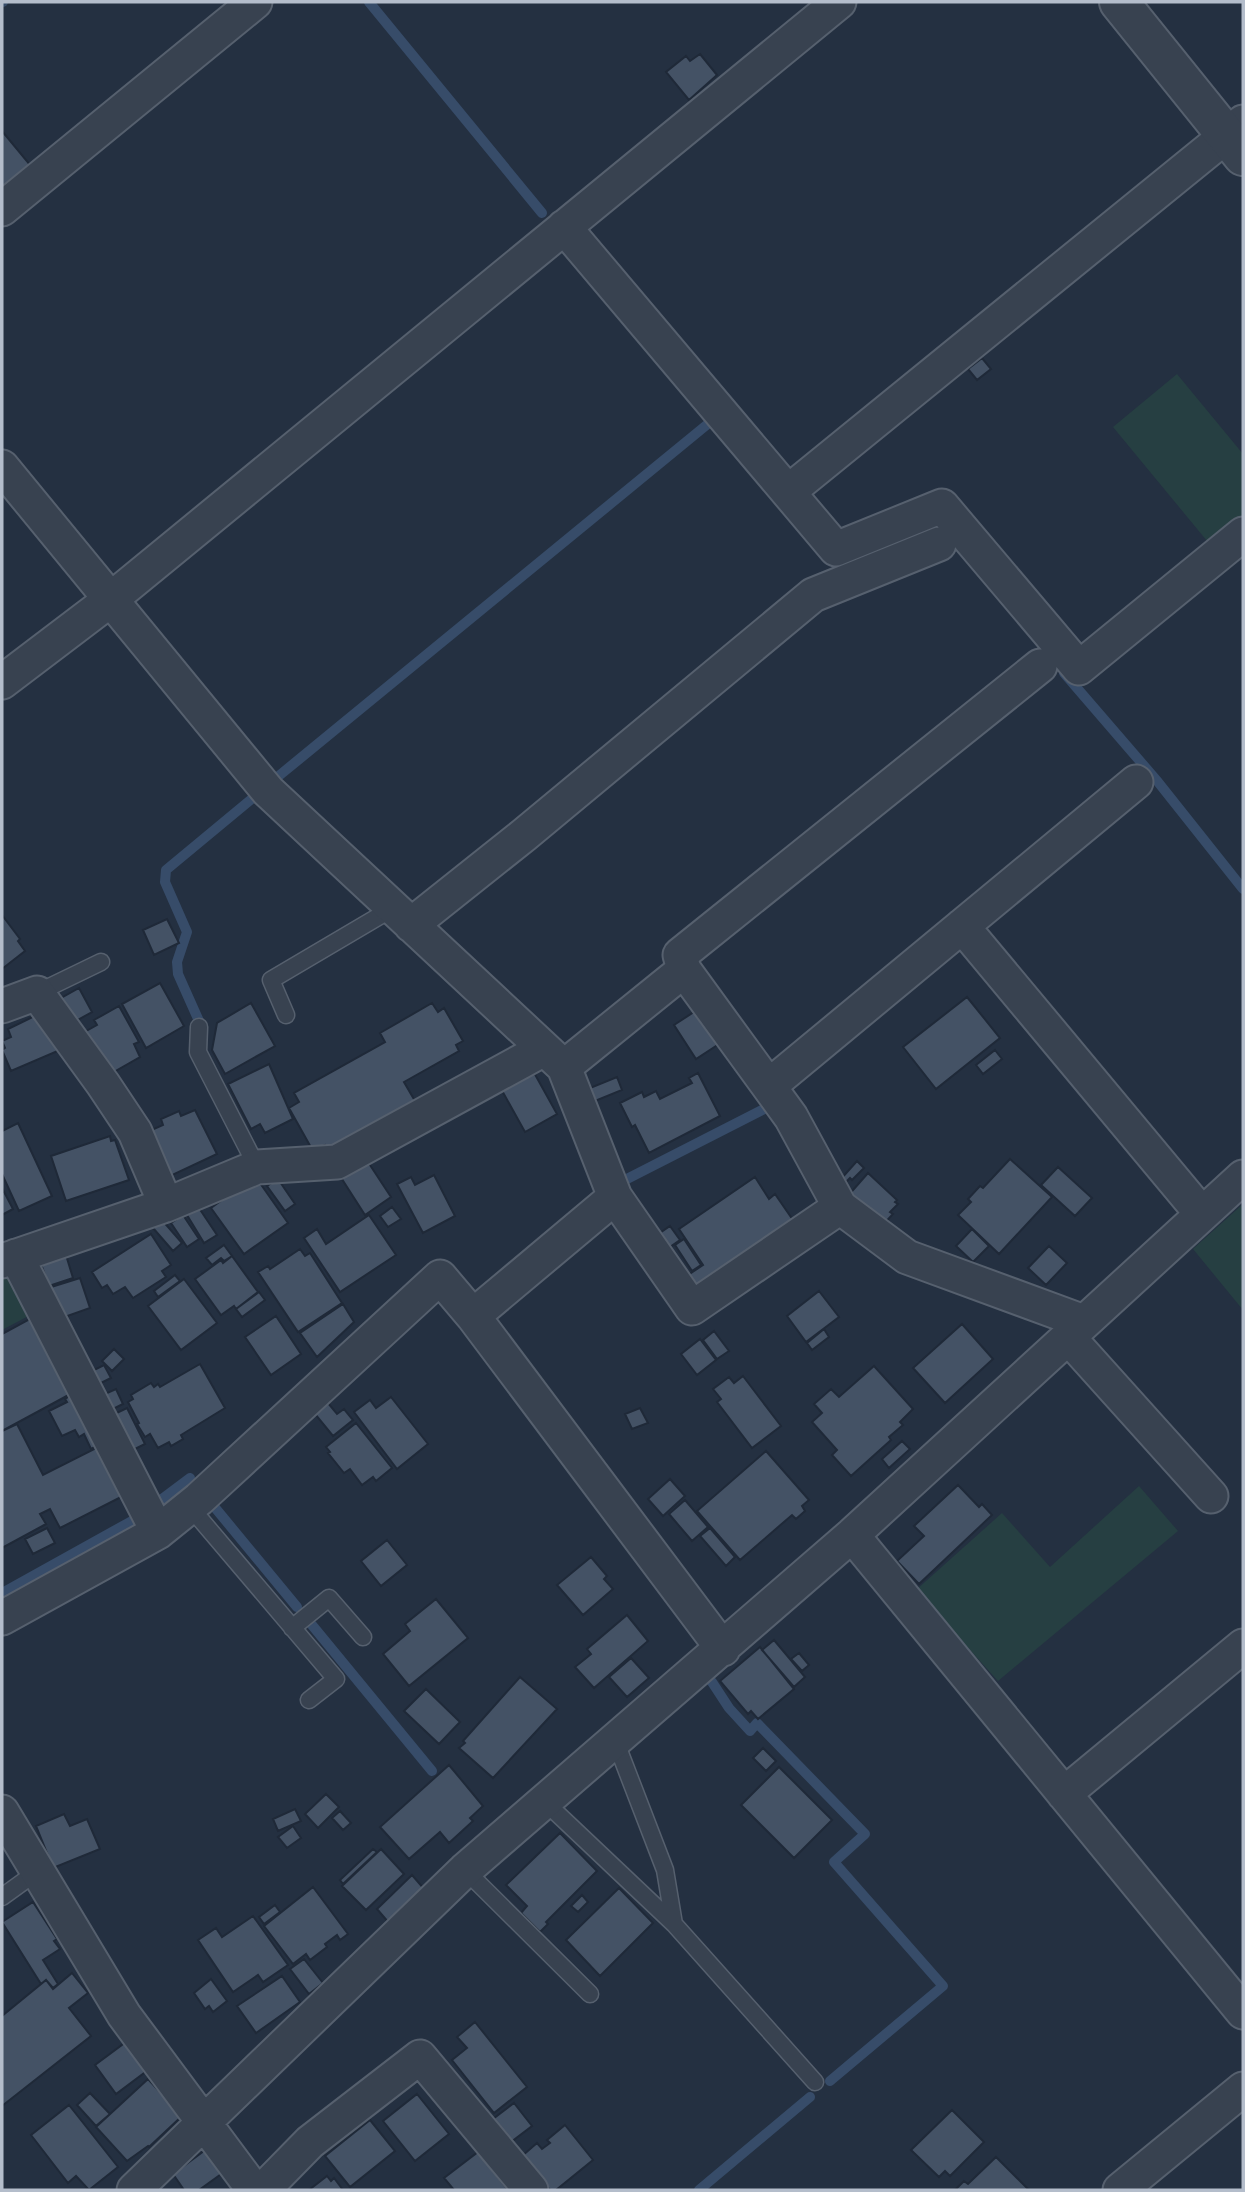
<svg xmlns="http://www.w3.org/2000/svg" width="1245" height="2192" font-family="Helvetica,sans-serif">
<rect width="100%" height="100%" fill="#243041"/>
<!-- green -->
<path fill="#263f42" d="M1177,374l66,80v68l-31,25 -99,-120z
M1243,1204v106l-50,-61z
M14,1269l22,43 -34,18v-56z
M1139,1486l39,45 -180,150 -82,-91 86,-77 48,54z"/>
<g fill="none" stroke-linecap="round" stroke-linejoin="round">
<!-- stream -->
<path stroke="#374c69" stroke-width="10" d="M2,2h1
M369,2l173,211
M882,547l35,-11
M1064,673l94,109 85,107
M275,779l434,-356
M199,1021l-21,-47 -1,-12 10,-30 -22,-50 1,-12 88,-73
M621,1182l145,-74
M212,1504l85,103
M150,1508l40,-30
M2,1593l137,-76
M312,1625l120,146
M712,1682l17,26 21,23 7,-8 108,111 -31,28 109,124 -113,95
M699,2190l111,-93"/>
</g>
<!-- building -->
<path fill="#445265" stroke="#1f2938" stroke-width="2" d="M700,54l17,21 -28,25 -23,-28 20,-16 4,5z
M2,131l29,35 -29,24z
M982,358l9,11 -14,11 -9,-11z
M2,915l18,24 -2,2 7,10 -23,18z
M167,919l12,24 -25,12 -11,-25z
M160,983l24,43 -38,22 -24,-44z
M79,988l13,24 -25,14 -13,-24z
M967,997l33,41 -64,51 -33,-42z
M251,1003l24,43 -50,28 -13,-24 5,-27z
M432,1003l6,9 6,-4 19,33 -7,4 3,6 -55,31 11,19 -87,50 -3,-6 -12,6 -24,-43 10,-6 -5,-9 91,-51 -5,-9z
M119,1006l20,36 -5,2 6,13 -35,20 -24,-43 16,-9 -3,-5z
M697,1010l22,34 -23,15 -22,-34z
M43,1012l17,38 -49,21 -9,-21 3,-2 -3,-7 9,-4 -3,-8z
M995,1050l7,9 -19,15 -7,-9z
M269,1064l24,55 -28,14 -5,-9 -9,5 -23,-45z
M532,1069l25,45 -32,18 -25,-45z
M698,1073l22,43 -71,37 -14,-28 -3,2 -12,-24 22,-11 2,5 12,-6 4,8 32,-16 -3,-5z
M617,1077l5,13 -27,11 -5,-13z
M195,1110l22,44 -51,24 -19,-46 16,-7 -2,-6 18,-8 2,5z
M18,1123l34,73 -33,15 -17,-37v-43z
M110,1136l1,5 4,-1 14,40 -63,21 -15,-45z
M366,1159l25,38 -26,18 -25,-39z
M1010,1159l42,38 -53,57 -41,-39 13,-13 -3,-3 12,-13 3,2z
M857,1161l7,7 -12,12 -2,-2 -6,6 -4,-4z
M1058,1167l34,31 -17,18 -34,-31z
M868,1173l29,27 -2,2 3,2 -8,8 3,2 -13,14 -34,-30z
M434,1175l21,41 -32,17 -26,-49 14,-7 4,8z
M255,1176l33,47 -44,31 -33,-46z
M755,1177l14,22 6,-5 20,29 -102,65 -8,-11 18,-12 -24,-36z
M278,1179l17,25 -10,7 -18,-25z
M2,1188l11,21 -11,6z
M392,1207l9,12 -13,8 -8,-11z
M199,1208l18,27 -13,8 -17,-28z
M183,1215l16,24 -12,8 -16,-24z
M369,1215l27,40 -56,37 -36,-54 13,-9 9,15z
M162,1220l20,23 -9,8 -20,-23z
M670,1226l10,14 -13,9 -10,-14z
M972,1229l17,17 -16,16 -17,-16z
M151,1234l20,31 -9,6 4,6 -33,21 -8,-11 -12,7 -6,-9 -5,3 -10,-16z
M684,1239l17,26 -9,6 -17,-26z
M224,1245l8,11 -8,5 -3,-3 -9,7 -6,-7z
M1049,1246l18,17 -21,22 -18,-17z
M300,1249l5,7 5,-3 32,50 -44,29 -40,-60 10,-6 2,3z
M66,1255l7,23 -24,8 -8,-22z
M232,1256l26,36 -22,17 -2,-3 -13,9 -26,-36 26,-19 2,3z
M175,1275l5,6 -22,16 -4,-6z
M80,1278l10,30 -31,11 -11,-31z
M184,1279l33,44 -36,27 -33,-44z
M819,1291l20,26 -33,25 -19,-26z
M259,1292l6,8 -23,17 -6,-8z
M343,1304l11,18 -37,35 -17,-24z
M37,1315l39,76 -74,40v-97z
M276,1316l25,38 -30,21 -26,-38z
M962,1324l31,35 -48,44 -32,-35z
M824,1329l5,8 -17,13 -5,-7z
M714,1331l15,20 -12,8 -14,-19z
M700,1339l16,21 -19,15 -16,-21z
M114,1349l10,10 -12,12 -10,-10z
M200,1364l25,44 -44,27 2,4 -12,7 -2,-4 -11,6 -8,-14 -5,3 -8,-13 2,-1 -11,-21 5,-3 -2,-4 20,-12 3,4 4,-3 2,3z
M104,1365l7,13 -16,8 -7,-13z
M874,1366l39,43 -13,13 3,3 -14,12 2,3 -40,36 -19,-21 5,-5 -25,-28 10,-9 -8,-9 17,-15 8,8z
M743,1376l38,50 -29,22 -35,-46 4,-3 -8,-10 16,-12 5,6z
M116,1389l7,15 -18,9 -7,-16z
M76,1392l27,51 -12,6 -7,-15 -5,3 -4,-7 -13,6 -13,-25 18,-9 -2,-3z
M391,1397l37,47 -31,25 -43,-57 16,-12 6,8z
M328,1403l9,11 7,-5 9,11 -20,16 -18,-22z
M127,1408l18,36 -22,11 -17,-37z
M640,1408l8,15 -16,6 -7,-15z
M356,1423l36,45 -16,13 -3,-4 -11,8 -12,-16 -6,4 -16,-20 2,-1 -4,-5z
M17,1424l26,51 59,-30 25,49 -67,34 -10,-19 -10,5 6,10 -44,24v-117z
M902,1441l8,8 -21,19 -7,-9z
M766,1451l43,49 -7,6 3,5 -9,8 -4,-4 -52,45 -43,-49z
M670,1479l15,17 -22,20 -15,-17z
M958,1485l21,22 3,-3 10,11 -73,69 -22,-23 27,-25 -10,-10z
M685,1500l23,27 -16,14 -23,-27z
M47,1528l8,15 -22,11 -8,-15z
M710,1528l25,29 -9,9 -26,-30z
M387,1540l20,25 -26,21 -20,-25z
M591,1557l16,19 -3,3 9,10 -30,26 -26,-30z
M436,1599l32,39 -59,48 -26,-32 27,-23 -5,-7z
M627,1615l21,26 -54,47 -19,-21 16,-13 -4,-5z
M774,1640l31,37 -11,10 -32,-37z
M760,1647l34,42 -36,30 -7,-8 -3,3 -28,-33z
M799,1653l10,12 -7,6 -11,-12z
M631,1658l18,20 -22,19 -18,-20z
M520,1677l37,32 -64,69 -34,-30 6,-5 -2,-2z
M426,1689l34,33 -21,22 -35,-33z
M763,1748l13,13 -10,10 -13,-13z
M449,1765l34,41 -13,12 3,3 -24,22 -9,-11 -31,27 -29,-32z
M779,1767l53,53 -38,38 -53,-53z
M326,1794l13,13 -21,21 -13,-14z
M295,1809l6,12 -23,10 -5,-12z
M340,1811l11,12 -8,7 -11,-12z
M64,1814l6,12 17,-7 13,30 -47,19 -17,-42z
M293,1826l8,12 -14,10 -9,-11z
M560,1833l37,38 -51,51 2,2 -8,8 -19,-19 6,-7 -21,-21z
M373,1849l4,3 -34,32 -3,-4z
M381,1849l23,25 -38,36 -24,-24z
M412,1875l13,15 -36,33 -12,-14z
M313,1887l35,47 -8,6 -3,-5 -12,9 2,3 -17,13 -4,-6 -13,10 -29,-38z
M619,1888l34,35 -53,53 -34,-36z
M582,1895l6,7 -10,10 -7,-6z
M33,1902l24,37 -3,2 6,8 -17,11 15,24 -5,4 -7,-8 -5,4 -39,-62z
M275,1905l5,7 -16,12 -5,-7z
M253,1916l35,49 -25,17 -5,-7 -25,17 -35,-52 18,-12 6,9z
M304,1959l19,24 -14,11 -19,-25z
M72,1973l16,20 -19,15 22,28 -89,70v-90l44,-36 7,9z
M282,1976l18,26 -44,31 -19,-27z
M211,1979l16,22 -14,11 -4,-6 -4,3 -11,-16z
M475,2022l52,65 -33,26 -42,-53 15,-12 -10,-11z
M126,2042l22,28 -32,24 -21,-29z
M148,2079l34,37 -33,31 -1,-1 -21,15 -31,-34z
M90,2093l20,21 -14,12 -19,-21z
M417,2094l32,40 -34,27 -32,-40z
M514,2103l18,23 -21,16 -18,-23z
M69,2105l49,62 -29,23 -13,-14 -8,7 -37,-48z
M952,2110l32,32 -34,34 -5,-5 -6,6 -28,-27z
M370,2120l25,31 -45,36 -25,-31z
M565,2125l28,35 -37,30h-6l-28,-34 15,-13 5,6 8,-6 -3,-3z
M208,2148l16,24 -25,18h-15l-11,-16z
M478,2152l30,38h-54l-10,-12z
M996,2157l33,33h-74l9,-9 4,3z
M327,2176l4,5 3,-3 9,12h-34z"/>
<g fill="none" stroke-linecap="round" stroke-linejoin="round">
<!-- service casing -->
<g stroke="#56606e" stroke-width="19">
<path id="service" d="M37,993l64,-31
M286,1015l-15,-35 122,-72
M199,1027l-1,25 59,115
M190,1507l146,172 -27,21
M292,1628l37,-30 34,39
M615,1740l50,130 9,54
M544,1801l130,123 141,158
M465,1870l125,124
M2,1897l36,-26"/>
</g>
<!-- minor casing -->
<g stroke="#56606e" stroke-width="37">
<path id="minor" d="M2,209l253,-207
M564,227l272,322 106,-43 137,162 164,-134
M2,467l266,324 296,276 51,130 -142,119 250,333
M788,492l455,-370
M1040,666l-360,289 4,15 107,147 49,90 67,50 177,65
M2,682l108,-82 729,-598
M411,925l113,-90 289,-240 126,-51
M962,926l240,288
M2,1006l35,-13 66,91 32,48 31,73
M564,1067l120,-97
M769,1086l367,-304
M615,1197l77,111 148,-101
M16,1256l142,276
M2,1261l164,-56 91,-38 80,-5 207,-113
M1068,1337l143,159
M852,1535l391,477
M2,1618l156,-86 41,-33 241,-222 33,39
M1064,1794l179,-148
M2,1812l122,203 130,175
M134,2190l331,-320 387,-335 391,-358
M263,2190l47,-48 110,-85 111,133
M1120,2190l123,-101"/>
</g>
<!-- tertiary casing -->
<g stroke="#56606e" stroke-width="42">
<path id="tertiary" d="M1119,2l124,154"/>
</g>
<!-- service -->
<use href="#service" stroke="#384250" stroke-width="16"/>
<!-- minor -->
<use href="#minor" stroke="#384250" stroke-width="33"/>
<!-- tertiary -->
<use href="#tertiary" stroke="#384250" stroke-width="38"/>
</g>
<!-- border -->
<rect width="1245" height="2192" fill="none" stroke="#b4bdcb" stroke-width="7"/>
</svg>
